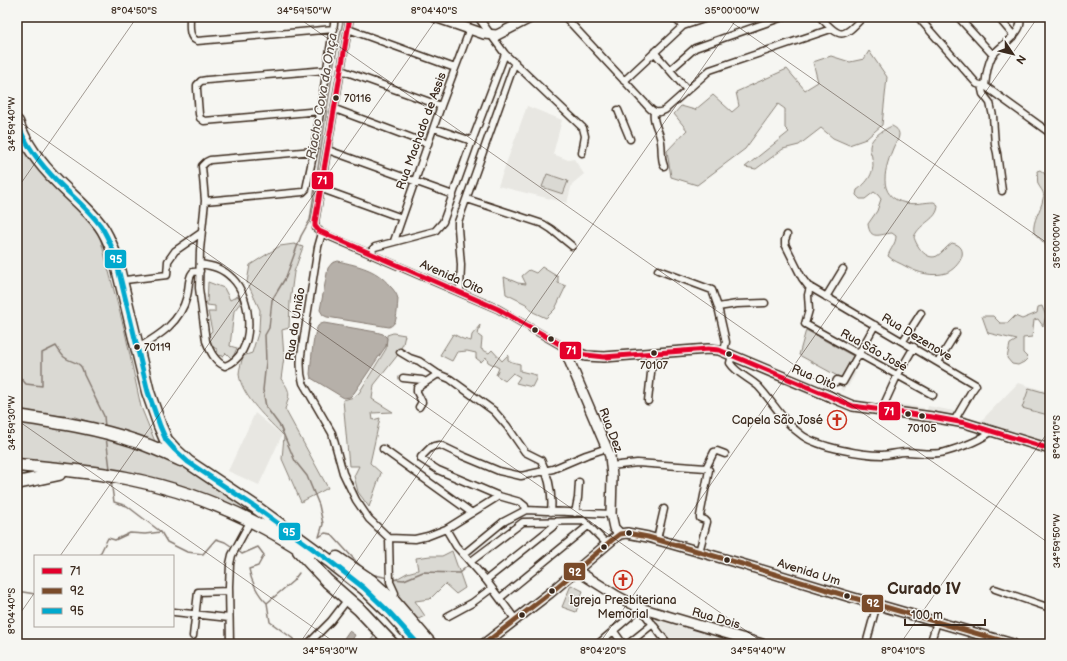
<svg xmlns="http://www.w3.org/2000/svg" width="1067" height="661" font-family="'Balsamiq Sans',sans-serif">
<rect width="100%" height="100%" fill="#f6f6f2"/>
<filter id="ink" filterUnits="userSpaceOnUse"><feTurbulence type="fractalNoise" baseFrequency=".025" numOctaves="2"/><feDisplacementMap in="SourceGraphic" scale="8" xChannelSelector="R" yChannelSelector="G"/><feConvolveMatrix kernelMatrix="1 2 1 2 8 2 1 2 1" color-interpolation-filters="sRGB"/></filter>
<g filter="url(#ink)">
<!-- built -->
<path fill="#e8e7e2" d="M527,106l35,14 -9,34 15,6 6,-1 10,15 -12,10 -5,19 -69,-17z
M850,370l6,3 -8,14 -2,-1 -3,5 -3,-2z
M1018,383l32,9v51l-70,-21z
M886,402l38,6 -1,5 -40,-5z
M928,406l31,6 -3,5 -30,-4z
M255,413l27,22 -23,50 -31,-14z
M908,418l7,1 -1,10 -7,-1z
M649,614l13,6 81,24h-75z"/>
<!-- green -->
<path fill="#dad9d3" stroke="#8a8278" d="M869,51l18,26 -5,48 -16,14 -17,6 -16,-7 -12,-10 -22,17 -16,4 -27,20 -11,-2 44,-35 -4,-4v-19l-7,-5 -33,45 -48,36 -26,-8 -4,-26 20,-21 -13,-16 7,-8 14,4 18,-15 19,17 7,-6 -3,-14 51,-23 18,21 13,-8 -5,-20 18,-6 19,6 14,-3z
M892,126c4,2 7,4 7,9 0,5 -4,8 -5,11 -9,21 -19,51 12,57 9,2 19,-1 28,-1l4,3c0,15 -18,17 -24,32 2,8 12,24 23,19 5,-3 9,-9 15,-13 20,4 7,25 -6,30 -13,4 -28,0 -39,-6 -7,-4 -14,-6 -19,-11 2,-7 8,-12 8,-20l-4,-3c-12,1 -22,8 -24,-9l9,-13 4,-12 -3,-4 -4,-3 -9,7h-5l-4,-4 1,-5c10,-7 19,-18 15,-32 0,-3 -2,-5 -2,-9 -1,-11 13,-19 22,-23z
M17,129l81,101 27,102 16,75 15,37 -81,-27 -58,-5z
M1040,170l4,3 6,9v85l-2,-18 -3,-5 -11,-11c-2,-13 7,-22 9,-34 2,-7 -2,-9 -5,-15 -1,-4 0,-8 -1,-13z
M547,174l21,7 -5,13 -21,-7z
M294,244l9,3 -9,25 -4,30 -1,26 -7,2 2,27 -3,22c10,12 9,16 4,30l43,79 -27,14 -19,-43 2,-23c-15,-15 -43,-40 -45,-62 0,-5 3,-13 4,-18l9,-3 7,-23 1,-20 -13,-28 3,-17 30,-19z
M542,267l16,10v6l8,3 -11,23 -9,9 -13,-6 -7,-8 -20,-10 -2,-17 14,6 8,1 -4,-8 7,-6 7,3z
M208,282l16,6 6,12 8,-4 3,6 -7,9 -4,35 7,2 -5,11 -6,-6 -3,3 -5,-1 -1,-6c-5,-2 -9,-7 -10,-13l5,-5 -4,-19h7v-6l-8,-1z
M1042,306l4,10 -3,10 -5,-7 -4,1 -2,17 -9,1v15l5,5 -4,4 -6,3 -6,-1 -5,-6 3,-14 7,-4 -29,-7 -6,-17h11l7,7h8l7,-7 7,3 15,-6 1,-6z
M480,325l-2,10 4,3 -1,11 8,4 3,-3 10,11 6,-6v5l4,2 8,2v7l16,4v4l-4,8 -16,-4 4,-6 -7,-4 -8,8 -9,-6 3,-7 -11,-6 -2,-5 -5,5 -5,-4v-5l-9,-2 -10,1 -5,9 -12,-6 13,-21 10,5 8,2 1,-6z
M806,330l47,26 -12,22 -42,-23z
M393,333l12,2 -2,9 -6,12 -23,29 -2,14 21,13 -21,1 1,7 7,-2 -10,45 11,10 -12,34 -11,-15 -4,-16 5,-10h-10l-6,-66 11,-3 5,-4 27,-44 1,-14z
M1029,388l21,6v12l-2,9 -26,-7z
M17,420l30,3 87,20 51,23 99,65 -93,-40 -174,-30z
M452,551l13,37 -9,6 -11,-10 -15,15 -15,2 10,15 -9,4 -18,-23 -7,-15 16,-9 11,-3 -2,-12 14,-2h12z
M571,585l12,6 -7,21 -14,-5z
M969,635l29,9h-31z
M374,636l9,8h-15z"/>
<!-- water -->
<path fill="#b6b0a9" stroke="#857a71" d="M338,261c21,5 38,8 52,25 4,4 7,8 8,13 0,4 -1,9 -1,13 -1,7 -1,12 -8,15l-62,-10 -4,-2 -3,-5 8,-42 4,-5z
M324,323l52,9 7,2 4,4 -1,8 -32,47 -4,4 -6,1 -33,-20 -1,-4c1,-11 3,-40 8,-48 2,-2 3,-2 6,-3z
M349,631l6,4 -5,9h-10z"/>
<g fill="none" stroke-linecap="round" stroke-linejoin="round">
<!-- stream -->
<path stroke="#857a71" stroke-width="1.5" d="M17,374l9,10 16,2v-33l14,-7c2,3 5,8 8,11 10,8 17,2 20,18l20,41 1,11
M106,437l4,32
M111,481l3,21 13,4 34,26 6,10 20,10 16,2 13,-15 9,3 9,6
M319,537l4,-13 -4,-19 -12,-29 -12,-15 -15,-35 -14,-19 -3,-17 3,-28 -1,-27 4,-7 3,-28 14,-23 15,-41 9,-16 24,-157 10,-46
M319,537l6,-4 6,1 33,36
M237,550l5,4 16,-7 6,8 -6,11 -9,3c2,12 9,26 18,34
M99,556l9,-18 7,2 15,-7 15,1 16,-2
M371,574l17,4
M392,579l12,1 19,-8 36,1 11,-9
M17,591l18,3
M267,603l3,19 22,16 6,6
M267,603l26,-22 6,-8"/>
<!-- street casing -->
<g stroke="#3b2a1e" stroke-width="9">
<path id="street" d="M190,17c0,9 -2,20 7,24l137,-12
M350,17l-35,205 1,6 6,5 176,76 71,41
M478,17l27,37 78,74 2,8 -3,17
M565,17l79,85c6,7 11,14 21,8l45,-40 121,-41
M673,17l10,9
M820,17c21,22 22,22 43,0
M918,17l59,67 8,2 65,47
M958,17l35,38
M998,17l16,19
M453,23l9,-6
M348,29l107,39
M654,52l33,38
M341,70l100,36
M670,70l25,-22 88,-31
M624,81l59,-55 27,-9
M981,85l2,9 7,9 3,13 2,29 2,8 5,38
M985,86c1,-10 2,-21 7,-30 7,-10 35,-25 27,-39
M335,109l93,35
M618,110l12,29
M321,111l-117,10 -4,-3 -1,-4 -2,-25v-4l4,-4 6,-1 120,-10
M654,112c-2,9 4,16 6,25 3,10 0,20 4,29
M434,128l38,13
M328,150l125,45
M322,189l80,29
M467,199l76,25 8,5 21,17
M205,201l98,-9 3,-3 8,-38 21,-134
M322,233l-4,14 -17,108c-1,10 -1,18 2,28l29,50 11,40 13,27 13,19 20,19 26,1 13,-3 18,-7 53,-33
M787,235l-2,5v4l17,34 6,8 168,99 -5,7 -17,29
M394,241l47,-135 29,-77
M369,253l6,-6 60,-16 8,-9 29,-81 33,-87
M200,264c13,2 22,4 32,14 21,20 25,77 -7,88 -10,-4 -15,-15 -19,-25l-7,-53 1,-38 5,-49 -3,-35 4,-4 4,-2 104,-9
M658,270l54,20 6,17 8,35 -2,9
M125,280l42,-5 1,-14 7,-10 26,-18
M810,287l-2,8 1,15 -4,14 128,71
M460,292l1,-27 -3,-37v-6l57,-160
M826,297l17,-28
M718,307l19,-3 28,-1
M903,341l18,-28
M138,348c22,-13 42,-25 49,-52 2,-7 1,-15 4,-21l2,-3 7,-1
M400,352l10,6 9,3 19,13 12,5 44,32 13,15 18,26 16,8c8,17 12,33 10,52
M732,355l-2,8c6,10 19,15 28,23 15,16 26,37 45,50 16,11 58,19 79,19 8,0 16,-3 24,-3 13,0 26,4 39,0 14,-4 36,-12 47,-21
M938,362l18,-29
M403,378l19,2 4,2
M836,382l1,-2 6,2 32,-57
M648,401l5,-47
M419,407l3,-5 -5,-10v-4l21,-14
M881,411l16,-35 17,-29
M383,449l89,64
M611,466l26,-3 69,5 3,2 -9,46v2l5,2 2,2 -8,30
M706,468l8,-16 3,-1 8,3
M526,510l-1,-4 -5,-4 -21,-6 -61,-26 -17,-11v-2l9,-9 4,-2 6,-1 23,11 36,15 22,5 32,-7 33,-14 21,-7
M575,513l3,-15 1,-16
M446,529l10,17 30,34 29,39
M389,538l1,44 5,11 -1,9
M657,539l7,-30
M464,554l39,-32 23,-12 85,4
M470,562l53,-40 61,-1 23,23
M486,580l69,-55
M995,589l55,19
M500,598l88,-72
M174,612l55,6
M448,616l24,-13 20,-15
M613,630l10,14
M193,636l5,-44 31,-1
M230,644l-1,-58 1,-22 2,-9 19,-35
M308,644l23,-23 17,-22
M598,644l42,-36 28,36
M628,644l25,-20
M866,644l11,-40
M930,644l7,-22"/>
</g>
<!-- secondary casing -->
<g stroke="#3b2a1e" stroke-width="12">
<path id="secondary" d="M435,17l49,17 13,1 35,-18
M620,534l-6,-6 -3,-14 1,-38 -2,-20 -41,-96v-10l17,6 18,1 104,-8 11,1 134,56 79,11 33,6 85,26
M576,570l41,26 23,12 122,36
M484,644l66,-51 62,-53 8,-6 7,-1 21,4 94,27 105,32 166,48"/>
</g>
<!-- highway casing -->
<g stroke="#3b2a1e" stroke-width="15">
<path id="highway" d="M17,122c8,23 25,44 42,61 14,14 29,26 41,42 7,9 11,20 15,31l33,136 12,34 6,14 9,10 13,12 66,44 77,56 33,26 26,25 28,31
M17,416c40,6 80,12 118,25 16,5 31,12 46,19
M17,465c37,4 73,6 109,13 66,13 127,39 182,76
M17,483l42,-9
M299,551l28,30 32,28 33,35
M337,558l34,23 23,21 36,42"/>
</g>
<!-- street -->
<use href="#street" stroke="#f6f6f2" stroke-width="6"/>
<!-- secondary -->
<use href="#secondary" stroke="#f6f6f2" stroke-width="9"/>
<!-- highway -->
<use href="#highway" stroke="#f6f6f2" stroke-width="12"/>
<!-- bus-1 casing -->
<g stroke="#f6f6f2" stroke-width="8">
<path id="bus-1" d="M350,17l-35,205v4l4,5 179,78 79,45 27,3 104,-8 11,1 134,56 79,11 33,6 85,26"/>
</g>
<!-- bus-2 casing -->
<g stroke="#f6f6f2" stroke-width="8">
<path id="bus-2" d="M484,644l66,-51 62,-53 8,-6 7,-1 21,4 94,27 105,32 166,48"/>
</g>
<!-- bus-3 casing -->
<g stroke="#f6f6f2" stroke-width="8">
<path id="bus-3" d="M17,122c8,23 25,44 42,61 14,14 29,26 41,42 7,9 11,20 15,31l33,136 12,34 6,14 9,10 13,12 66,44 77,56 33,26 26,25 28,31"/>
</g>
<!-- bus-1 -->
<use href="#bus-1" stroke="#e4002b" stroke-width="5"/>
<!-- bus-2 -->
<use href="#bus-2" stroke="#7a4b2a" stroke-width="5"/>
<!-- bus-3 -->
<use href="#bus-3" stroke="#00a9ce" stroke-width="5"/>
</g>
</g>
<!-- ticks -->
<path fill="none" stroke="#3b2a1e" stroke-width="1" stroke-opacity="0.45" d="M297,17l753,527M724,17l326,228M17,120l748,524M17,189l120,-172M17,420l320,224M60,556l378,-539M17,618l18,-26M299,644l439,-627M599,644l439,-627M900,644l150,-215"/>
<!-- icons -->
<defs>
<g id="church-ring" transform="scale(1)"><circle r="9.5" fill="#f6f6f2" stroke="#c8321e" stroke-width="1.5"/><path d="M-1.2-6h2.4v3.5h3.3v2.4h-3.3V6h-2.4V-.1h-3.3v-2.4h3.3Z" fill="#c8321e"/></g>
</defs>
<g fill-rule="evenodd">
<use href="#church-ring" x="837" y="420"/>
<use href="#church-ring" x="623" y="580"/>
</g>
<!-- markers -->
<g fill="#3b2a1e" stroke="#f6f6f2" stroke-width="1.5">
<circle cx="336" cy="98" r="3.5"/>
<circle cx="535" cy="330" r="3.5"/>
<circle cx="551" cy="339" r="3.5"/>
<circle cx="137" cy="347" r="3.5"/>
<circle cx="654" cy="353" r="3.5"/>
<circle cx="729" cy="354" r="3.5"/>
<circle cx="908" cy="414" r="3.5"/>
<circle cx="922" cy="416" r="3.5"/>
<circle cx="629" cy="533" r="3.5"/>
<circle cx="604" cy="547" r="3.5"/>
<circle cx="727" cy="560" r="3.5"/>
<circle cx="552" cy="591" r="3.5"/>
<circle cx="847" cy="596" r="3.5"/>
<circle cx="522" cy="615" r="3.5"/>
</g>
<g text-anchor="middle" stroke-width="3" stroke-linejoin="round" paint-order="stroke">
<!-- bus labels -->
<g font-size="11" fill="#3b2a1e" stroke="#f6f6f2" text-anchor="start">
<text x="344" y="102">70116</text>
<text x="144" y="351">70119</text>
<text x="654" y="369" text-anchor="middle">70107</text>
<text x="922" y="432" text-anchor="middle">70105</text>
</g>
<!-- street labels -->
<g font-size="12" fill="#3b2a1e" stroke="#f6f6f2">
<text transform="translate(421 131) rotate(-70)" y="4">Rua Machado de Assis</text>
<text transform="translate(452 277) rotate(24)" y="4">Avenida Oito</text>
<text transform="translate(295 324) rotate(-81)" y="4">Rua da União</text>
<text transform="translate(917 337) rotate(31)" y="4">Rua Dezenove</text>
<text transform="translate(874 350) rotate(29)" y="4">Rua São José</text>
<text transform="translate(814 377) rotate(23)" y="4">Rua Oito</text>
<text transform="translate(611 430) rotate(69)" y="4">Rua Dez</text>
<text transform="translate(809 572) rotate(17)" y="4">Avenida Um</text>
<text transform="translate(716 618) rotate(16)" y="4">Rua Dois</text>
</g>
<!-- poi labels -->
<g font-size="12" fill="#3b2a1e" stroke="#f6f6f2" text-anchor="end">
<text x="823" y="424">Capela São José</text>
<text x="623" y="604" text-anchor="middle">Igreja Presbiteriana<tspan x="623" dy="14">Memorial</tspan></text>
</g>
<!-- water labels -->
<g font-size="13" font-style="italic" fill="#605248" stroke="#f6f6f2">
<text transform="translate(321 96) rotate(-80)" y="5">Riacho Cova da Onça</text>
</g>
<!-- district labels -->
<g font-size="16" font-weight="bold" fill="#3b2a1e" stroke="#f6f6f2">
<text x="924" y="594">Curado IV</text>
</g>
</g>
<g stroke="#f6f6f2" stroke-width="1.5">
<rect x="311" y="171" width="23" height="19" rx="4" fill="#e4002b"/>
<rect x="104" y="249" width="23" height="20" rx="4" fill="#00a9ce"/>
<rect x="559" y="341" width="23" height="19" rx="4" fill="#e4002b"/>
<rect x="878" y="401" width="23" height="20" rx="4" fill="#e4002b"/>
<rect x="278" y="522" width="23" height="19" rx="4" fill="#00a9ce"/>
<rect x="563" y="562" width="23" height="19" rx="4" fill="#7a4b2a"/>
<rect x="861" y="594" width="23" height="19" rx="4" fill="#7a4b2a"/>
</g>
<g font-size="11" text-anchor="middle" font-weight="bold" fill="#fff">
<text x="322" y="184">71</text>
<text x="116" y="263">95</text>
<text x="571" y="354">71</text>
<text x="889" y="415">71</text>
<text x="289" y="536">95</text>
<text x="575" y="576">92</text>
<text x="873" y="607">92</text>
</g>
<!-- margin -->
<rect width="1067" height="661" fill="none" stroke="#f6f6f2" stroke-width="44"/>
<!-- legend -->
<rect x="34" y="555" width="140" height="72" fill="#f6f6f2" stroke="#aba49d"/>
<rect x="42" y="568" width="20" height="6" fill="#e4002b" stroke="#aba49d"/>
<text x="70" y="575" font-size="12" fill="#3b2a1e">71</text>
<rect x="42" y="588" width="20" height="6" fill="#7a4b2a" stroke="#aba49d"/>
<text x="70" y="595" font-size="12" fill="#3b2a1e">92</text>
<rect x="42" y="608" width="20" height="6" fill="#00a9ce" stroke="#aba49d"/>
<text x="70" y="615" font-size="12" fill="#3b2a1e">95</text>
<!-- north arrow -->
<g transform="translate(1013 54) rotate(125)" stroke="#f6f6f2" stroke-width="3" paint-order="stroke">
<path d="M0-3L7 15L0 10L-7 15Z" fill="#3b2a1e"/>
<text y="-6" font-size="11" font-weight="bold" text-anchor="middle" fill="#3b2a1e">N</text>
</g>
<!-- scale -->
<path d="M905 619v6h80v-6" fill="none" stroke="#3b2a1e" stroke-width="2"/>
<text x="911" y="619" font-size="12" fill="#3b2a1e" stroke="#f6f6f2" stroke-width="3" paint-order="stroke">100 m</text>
<rect x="22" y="22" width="1023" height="617" fill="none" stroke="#3b2a1e" stroke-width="1.5"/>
<g font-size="10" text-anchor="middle" fill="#3b2a1e">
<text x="134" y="14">8°04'50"S</text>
<text x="304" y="14">34°59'50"W</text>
<text x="434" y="14">8°04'40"S</text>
<text x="732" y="14">35°00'00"W</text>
<text transform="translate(11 124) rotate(-90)" y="4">34°59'40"W</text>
<text transform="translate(1056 241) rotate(-90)" y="4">35°00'00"W</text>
<text transform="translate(11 423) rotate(-90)" y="4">34°59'30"W</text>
<text transform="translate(1056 437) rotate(-90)" y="4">8°04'10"S</text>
<text transform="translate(1056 541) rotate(-90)" y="4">34°59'50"W</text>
<text transform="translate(11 611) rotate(-90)" y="4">8°04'40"S</text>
<text x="330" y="654">34°59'30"W</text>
<text x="603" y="654">8°04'20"S</text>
<text x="758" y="654">34°59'40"W</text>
<text x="903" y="654">8°04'10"S</text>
</g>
</svg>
